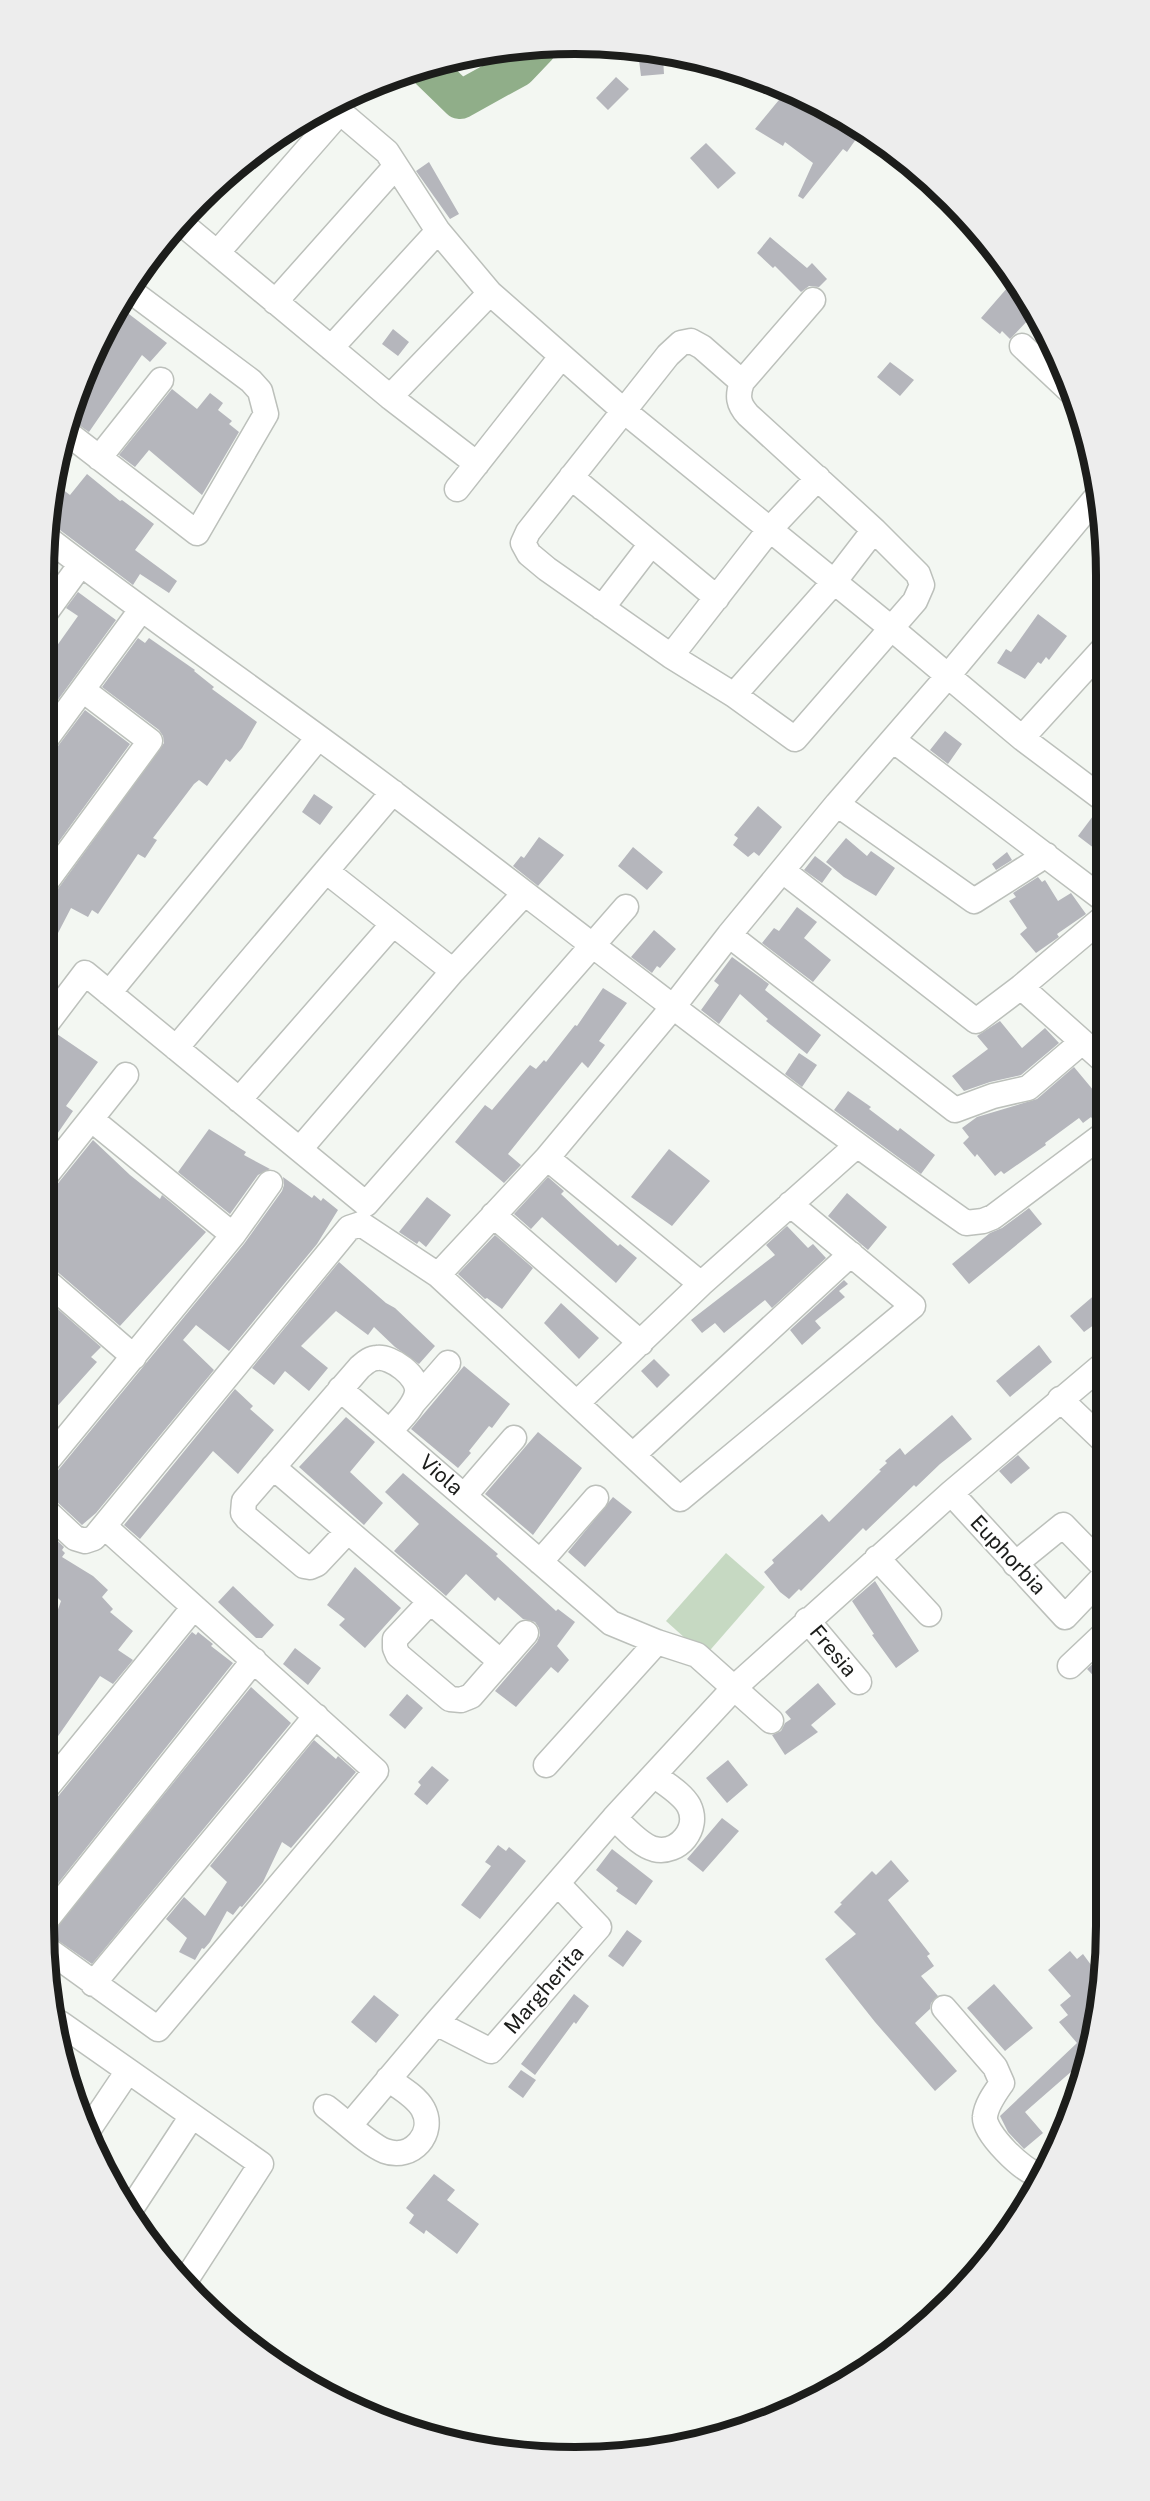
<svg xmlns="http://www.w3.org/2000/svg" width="1150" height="2501" font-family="'Public Sans',sans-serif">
<rect width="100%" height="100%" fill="#f3f7f2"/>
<!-- green -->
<path fill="#c6d9c2" d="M726,1553l39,34 -60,69 -39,-35z"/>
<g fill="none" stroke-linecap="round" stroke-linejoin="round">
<!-- river -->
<path stroke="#90ae89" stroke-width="38" d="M426,67l34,33 58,-32 20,-21"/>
</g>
<!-- building -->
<path fill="#b5b6bc" d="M663,58l1,16 -23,2 -2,-16z
M616,77l13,12 -21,21 -12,-12z
M788,89l73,43 -14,20 -4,-3 -40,50 -5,-3 15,-33 -28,-21 -2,4 -28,-17z
M706,143l30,30 -18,16 -28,-31z
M429,162l30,52 -9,5 -34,-48z
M770,237l37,31 5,-5 15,16 -8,8 -10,-1 -8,6 -26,-26 -2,2 -16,-15z
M1015,284l18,31 -23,24 -8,-8 -2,3 -19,-16 27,-31 2,3z
M121,308l46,35 -17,19 -8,-7 -53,77 -19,-13 14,-47 19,-37 10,-12 -2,-1 2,-4z
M393,329l16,13 -11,14 -16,-12z
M890,362l24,18 -14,16 -23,-19z
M172,389l25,20 13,-16 13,10 -5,7 14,11 -3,3 10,8 -37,63 -53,-45 -14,17 -16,-12z
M61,446l12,9 -19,28 16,12 17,-21 33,27 2,-1 32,24 -19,26 42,31 -8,12 -29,-19 -7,11 -77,-58 -7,-3 5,-52z
M78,592l38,28 -72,99v-55l34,-48 -12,-8z
M1038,614l29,22 -18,24 -3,-3 -5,7 -3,-2 -13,17 -28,-16 9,-14 5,3z
M138,638l7,5 4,-5 46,32 -1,1 20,16 -2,2 45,33 -15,26 -12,14 -4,-3 -19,27 -8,-6 -5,4 -41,54 4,2 -12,18 -7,-4 -40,60 -6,-4 -4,7 -17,-9 -27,52v-61l11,-6 109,-150 -1,-7 -4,-6 -57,-43z
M85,710l45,34 -86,118v-106l11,-6z
M945,731l17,13 -14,20 -18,-14z
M314,794l19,13 -13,18 -18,-13z
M758,806l24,21 -23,29 -5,-4 -6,5 -15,-12 5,-7 -4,-3z
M1093,816l10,8v31l-25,-19z
M539,837l25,18 -26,31 -25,-20 8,-10 3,2z
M846,838l21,18 4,-5 24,17 -19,28 -32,-19 -18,-15z
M633,847l30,25 -16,18 -29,-24z
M1007,852l5,8 -16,10 -4,-6z
M815,856l17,13 -10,14 -18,-13z
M1038,877l4,5 3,-2 13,21 13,-8 15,21 -29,20 2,3 -23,16 -16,-19 7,-6 -18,-27 7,-4 -3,-4z
M797,907l20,15 -13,16 27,22 -18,22 -51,-39 12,-15 5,3z
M654,930l22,19 -16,19 -3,-2 -5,7 -21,-16z
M732,957l37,27 -4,6 56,45 -14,19 -41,-33 2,-2 -28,-25 -21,30 -18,-14 18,-25 -5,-4z
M603,988l24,15 -28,38 6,4 -17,23 -6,-6 -74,92 13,11 -17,18 -49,-41 30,-37 7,5 38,-45 6,4 8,-9 2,2 29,-37 2,1z
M1000,1021l22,27 23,-20 14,15 -38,32 -31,7 -26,9 -12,-15 36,-27 -11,-13z
M57,1034l41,28 -32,44 7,5 -29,42v-112l6,-1z
M799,1053l18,12 -15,22 -17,-13z
M1074,1067l30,36v17l-9,3 -4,-6 -8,6 -4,-5 -34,25 1,2 -42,29 -3,-3 -6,5 -18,-22 -2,3 -12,-14 6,-6 -7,-9 15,-11 60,-18z
M848,1091l23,16 -2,2 29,22 2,-3 35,27 -14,19 -87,-64z
M209,1129l37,23 -2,3 26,14 -12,6 -28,39 -52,-42z
M93,1140l37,35 30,24 2,-4 44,37 -86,94 -67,-58 -9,-3v-73l11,-5z
M669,1149l41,32 -38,45 -41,-29z
M283,1177l29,21 2,-3 7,6 2,-3 15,12 -21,34 -88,107 -33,-26 -13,15 31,30 -118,143 -14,12 -28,-26 -10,-4v-16l11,-5 189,-230 38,-53 2,-6z
M548,1177l16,14 -3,3 19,18 38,34 2,-2 17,14 -21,25 -74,-66 -11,12 -17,-15z
M847,1193l40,34 -19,23 -40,-34z
M427,1197l24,18 -25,32 -7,-6 -2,3 -18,-12z
M1029,1208l13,16 -73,60 -17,-20 38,-31 12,-5z
M787,1226l21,22 5,-4 13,14 -54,50 -7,-8 -41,33 -9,-10 -13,10 -11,-13 84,-65 -9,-10z
M495,1235l38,33 -31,41 -15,-11 -2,1 -27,-25z
M339,1262l47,41 9,5 40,38 -16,18 -24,-17 -21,-20 -6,8 -32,-24 -35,35 27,22 -19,23 -24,-20 -11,14 -22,-17z
M844,1280l4,4 -9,7 6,6 -30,24 6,7 -19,17 -12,-15z
M1104,1287l1,30 -21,15 -14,-16z
M44,1297l57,50 -10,10 6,5 -53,59z
M561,1303l38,35 -20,21 -35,-36z
M1039,1345l13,17 -42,35 -14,-16z
M654,1359l16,16 -13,13 -16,-17z
M464,1366l46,38 -18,24 -3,-2 -20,25 2,2 -13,15 -47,-39z
M235,1389l18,17 -3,3 24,21 -36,44 -25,-23 -73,88 -16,-14z
M952,1415l20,24 -32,25 -24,23 -2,-2 -48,46 -3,-3 -62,63 -2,-2 -10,10 -9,-7 -16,-20 10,-9 -2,-3 50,-46 7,8 52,-51 -2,-1 8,-7 -2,-2 15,-13 5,7z
M346,1417l29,25 -25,30 33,31 -19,22 -65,-58z
M538,1432l44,36 -49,67 -48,-41z
M1018,1455l12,13 -19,16 -12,-13z
M403,1473l95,81 -2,2 60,55 2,-2 17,13 -18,24 12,14 -11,13 -7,-6 -35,40 -21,-16 42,-49 3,-7 -1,-7 -4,-6 -12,-3 -25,-22 -3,4 -29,-27 -20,22 -52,-45 25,-27 -34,-32z
M613,1497l19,15 -47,55 -17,-15z
M44,1528l20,19 -2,3 3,3 -3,4 31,19 15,14 -6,7 11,12 -3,3 23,19 -15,19 15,10 -20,24 -13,-8 -44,63 -12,-8v-82l17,-48 -17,-16z
M355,1567l46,41 -36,40 -26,-23 6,-6 -18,-14z
M875,1581l44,70 -23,17 -24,-33 2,-1 -22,-33z
M233,1586l41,39 -12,13h-6l-38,-36z
M192,1632l4,3 2,-3 15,12 -2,2 22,17 -189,238v-94l11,-7z
M295,1648l26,20 -13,17 -25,-21z
M1106,1652v37l-19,-20z
M818,1683l18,21 -25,21 7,7 -33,23 -13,-20 9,-4 4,-8 6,-4 -6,-7z
M251,1687l40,36 -199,241 -42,-29z
M407,1694l16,14 -18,21 -16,-14z
M314,1740l22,19 2,-3 18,16 -65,76 -9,-6 -19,40 -21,25 -2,-1 -7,9 -6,-4 -17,31 -6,7 -2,-1 -7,12 -16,-8 8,-14 -21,-19 18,-22 21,19 22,-34 -17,-16z
M728,1760l20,25 -21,18 -21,-25z
M432,1766l17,14 -22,25 -13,-11 7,-9 -3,-3z
M722,1818l17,13 -36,41 -16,-13z
M498,1845l8,6 3,-4 17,14 -46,58 -19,-14 30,-39 -6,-4z
M612,1849l41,32 -17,24 -20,-14 2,-3 -22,-18z
M891,1860l18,21 -21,19 42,54 -3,2 7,10 -13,10 17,20 -7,7 -1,6 -15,14 42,48 -22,20 -60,-69 -50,-63 31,-25 -22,-22 8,-8 -2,-1 32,-32 4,4z
M627,1930l15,11 -19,26 -15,-11z
M1070,1951l7,8 6,-5 11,15 9,-7 -7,67 -8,28 -63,55 18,21 -19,16 -16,-17 -8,-16 77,-73 -18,-21 9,-7 -8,-10 11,-9 -23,-26z
M994,1984l39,44 -28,23 -38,-43z
M574,1994l15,12 -13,18 -2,-2 -39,53 -14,-11z
M374,1995l25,20 -23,28 -25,-21z
M521,2070l15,10 -13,18 -15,-11z
M434,2174l21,16 -8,10 32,24 -22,30 -31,-24 -2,4 -15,-11 5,-8 -8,-7z"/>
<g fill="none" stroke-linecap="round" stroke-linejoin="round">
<!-- minor casing -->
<g stroke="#bcc0bb" stroke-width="27">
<path id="minor" d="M329,107l11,5 47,40 51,79 52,62 134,118 267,217 131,110 81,61
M180,222l210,175 87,67
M217,253l123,-141
M275,302l121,-136
M1022,346l49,46
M331,348l107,-117
M742,382l-40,-35 -11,-6 -10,2 -13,12 -140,177 -5,11 6,11 18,15 124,87 63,39 61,44 120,-138 7,-16 -4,-11 -44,-44 -126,-115c-10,-11 -11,-19 -6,-33l71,-82
M390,397l100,-104
M66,432l131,101 69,-119 -6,-23 -9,-10 -123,-92
M99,458l62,-78
M571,477l146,121
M457,489l104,-132
M47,538c114,88 233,169 348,256 190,144 376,292 571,429l17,-2 10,-4 111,-83
M602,608l49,-64
M44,615l37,-51
M671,656l99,-127 48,-51
M734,695l100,-113 40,-52
M1022,738l80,-88
M893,740l210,159
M44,742l97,-132
M837,804l137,97 72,-46
M326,871l127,100
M783,871l193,150 45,-34 82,-69
M44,885l106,-144 -67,-51
M729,935l226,175 38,-14 35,-8 54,-46
M1021,987l83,74
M109,993l209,-255
M44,1027l41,-54 281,231 260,-297
M176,1048l217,-256
M239,1100l154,-176
M91,1119l142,116
M300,1149l153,-178 71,-77
M547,1158l154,126
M44,1178l82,-103
M790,1204l123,102 -233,193 -242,-224 109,-117 126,-151 56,-72 108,-131 110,-127 152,-183
M493,1215l148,128
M44,1279l90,78
M340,1389l271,234 46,19 40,13 74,66
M1060,1399l45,43
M414,1402l34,-39
M578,1402l123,-118 155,-138
M633,1455l218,-201
M44,1465l189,-230 37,-52
M273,1467l228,195
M951,1493l114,124 40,-42
M464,1496l50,-58
M44,1509l31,29 10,3 9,-3 255,-310 12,-4 77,51
M348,1531l-31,33 -7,3 -6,-1 -57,-48 -4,-5 1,-12 116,-134c5,-4 10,-9 17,-9 14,-2 42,18 40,34 -2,15 -18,28 -27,39
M877,1558l52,56
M540,1562l56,-64
M1015,1564l48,-39 42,43
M430,1602l-35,37v9l3,7 52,44 11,1 10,-4 55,-63
M807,1620l52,62
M1070,1666l36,-34
M546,1765l111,-123
M44,1791l150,-184
M614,1818c12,10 25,27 40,31 25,6 46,-21 35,-43 -7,-13 -24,-22 -35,-31
M44,1923l210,-263
M47,1949l111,80 218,-258 -271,-244
M93,1984l223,-268
M944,2008l51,59 7,16c-7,10 -16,22 -17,34 -2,15 39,56 53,57
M60,2023l201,141 -77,119
M436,2023l55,28 108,-124 -41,-43
M326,2107c15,11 43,38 59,44 27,10 51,-18 38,-42 -7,-13 -24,-22 -35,-30
M350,2125l86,-102 178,-205 121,-131 216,-194 154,-130
M89,2129l39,-58
M129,2212l63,-96"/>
</g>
<!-- minor -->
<use href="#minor" stroke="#fff" stroke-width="24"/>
</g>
<g text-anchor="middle" stroke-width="4.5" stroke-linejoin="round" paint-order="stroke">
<!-- street labels -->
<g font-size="21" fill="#1c1d1b" stroke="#fff">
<text transform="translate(441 1475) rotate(41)" y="7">Viola</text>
<text transform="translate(1008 1555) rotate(47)" y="7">Euphorbia</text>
<text transform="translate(833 1651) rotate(50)" y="7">Fresia</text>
<text transform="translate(544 1990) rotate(-49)" y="7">Margherita</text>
</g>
</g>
<!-- crop -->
<path d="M0 0H1150V2501H0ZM575 54H575A521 521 0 0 1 1096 575V1926A521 521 0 0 1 575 2447H575A521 521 0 0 1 54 1926V575A521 521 0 0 1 575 54Z" fill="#ededed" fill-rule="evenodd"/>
<path fill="none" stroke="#1c1d1b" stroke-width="8" d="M575 54H575A521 521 0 0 1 1096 575V1926A521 521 0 0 1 575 2447H575A521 521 0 0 1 54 1926V575A521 521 0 0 1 575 54Z"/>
</svg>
